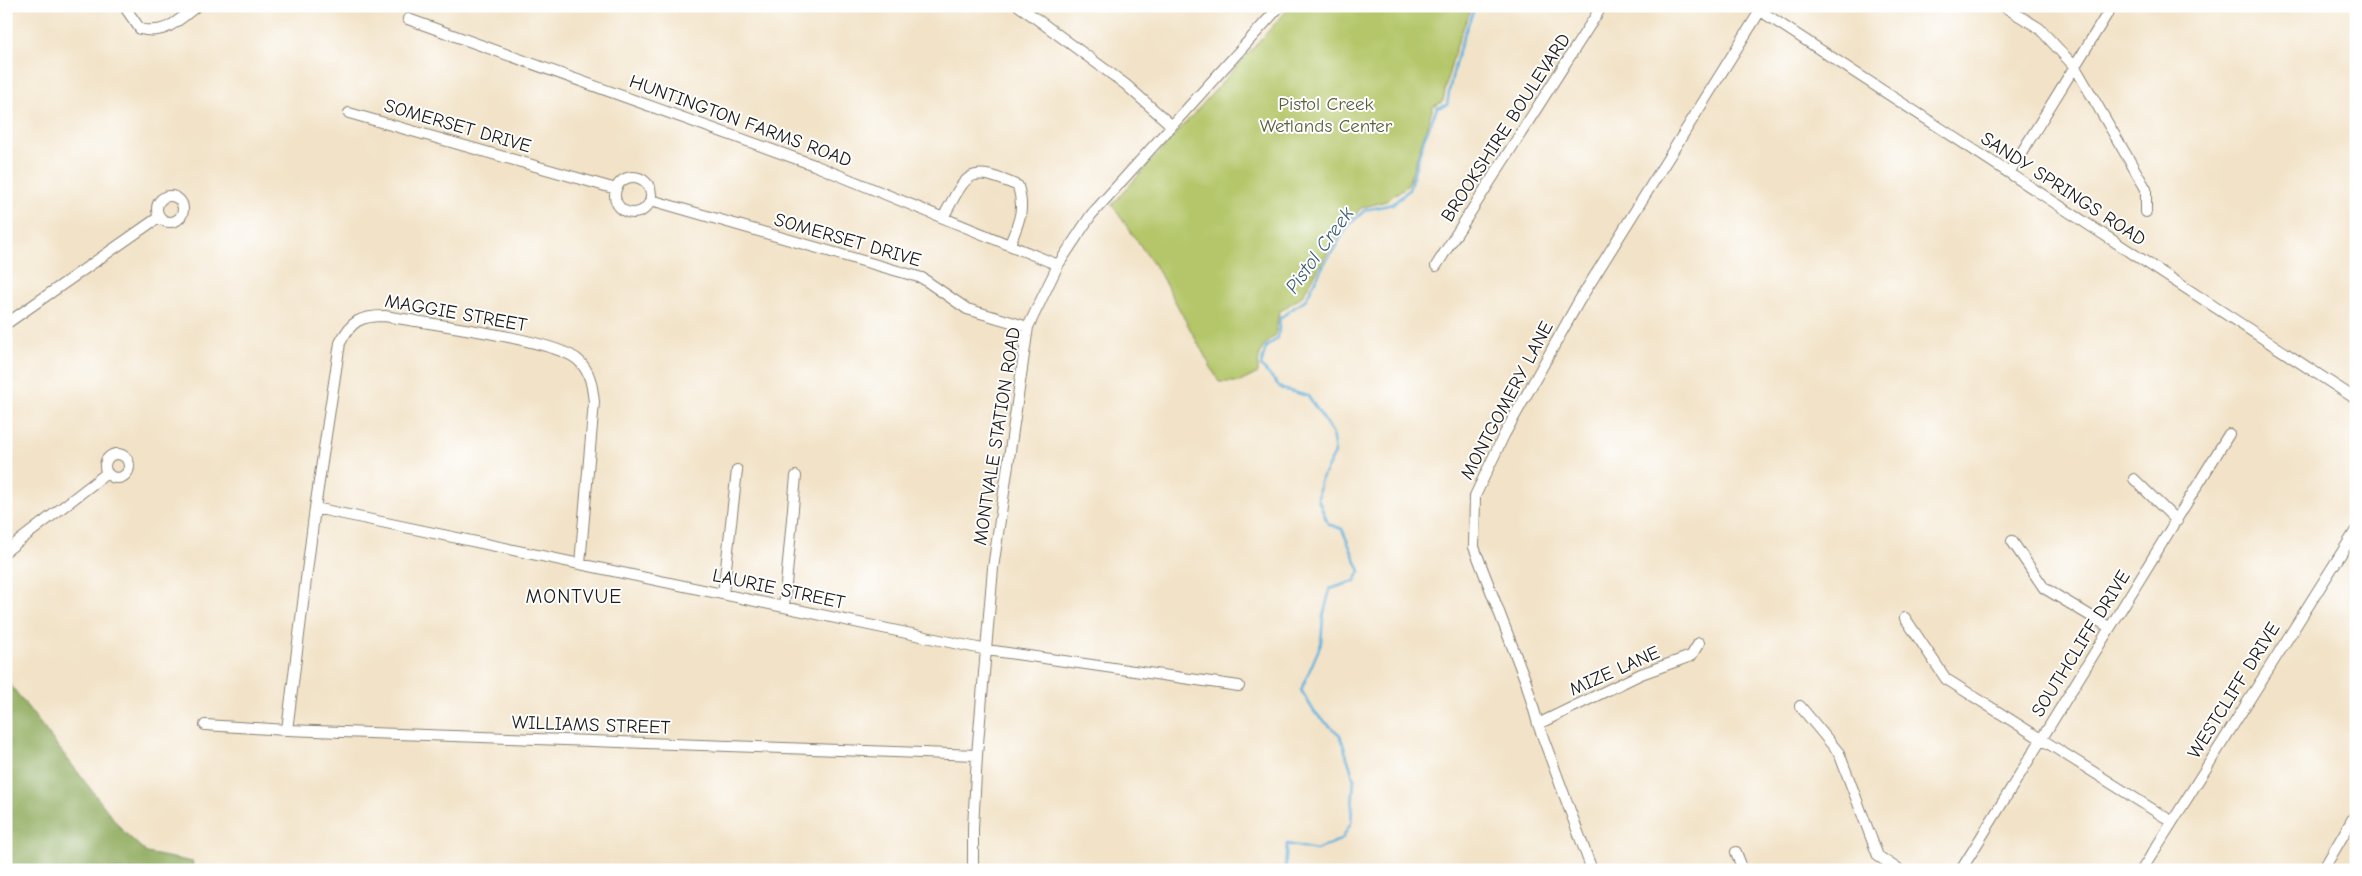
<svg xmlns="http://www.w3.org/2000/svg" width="2362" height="876" font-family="'Comic Neue',sans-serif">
<rect width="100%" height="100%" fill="#fff"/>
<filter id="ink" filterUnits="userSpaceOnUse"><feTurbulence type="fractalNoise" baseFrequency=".02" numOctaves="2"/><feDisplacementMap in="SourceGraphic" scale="10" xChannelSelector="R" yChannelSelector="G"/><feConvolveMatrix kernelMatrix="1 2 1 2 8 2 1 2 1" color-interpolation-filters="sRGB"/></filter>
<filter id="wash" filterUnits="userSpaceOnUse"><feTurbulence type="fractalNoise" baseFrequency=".0096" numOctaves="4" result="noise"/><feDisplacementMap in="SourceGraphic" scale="20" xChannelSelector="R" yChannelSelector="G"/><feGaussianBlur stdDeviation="1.12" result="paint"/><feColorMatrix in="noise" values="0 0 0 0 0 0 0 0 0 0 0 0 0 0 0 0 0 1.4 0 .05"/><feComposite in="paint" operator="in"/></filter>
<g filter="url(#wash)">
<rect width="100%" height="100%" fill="#f2e3c8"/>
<!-- green -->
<path fill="#b4c669" stroke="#687142" d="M1291,6h182c-15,30 -24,62 -30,95l-10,6 -25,78 -22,16 -25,7 -18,20 -41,68 -23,16 -4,24c-15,11 -17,19 -17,37l-18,9h-21l-60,-110 -47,-67z"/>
<!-- forest -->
<path fill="#8fab5d" stroke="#56643c" d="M6,679l117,152 24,22 46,9 -1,8h-186z"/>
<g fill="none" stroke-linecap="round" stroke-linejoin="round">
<!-- stream -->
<path stroke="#63b2dd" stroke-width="2.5" d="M1285,870l2,-26 29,6 26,-11 9,-16 3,-44 -14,-44 -25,-22 -14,-23 20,-46 2,-27 7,-28 25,-8 5,-10 -18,-42 -14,-5 -10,-25 2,-17 15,-29 -3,-21 -24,-36 -26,-7 -21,-23 5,-19 12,-9 2,-20 26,-19 17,-33 26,-41 16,-15 28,-6 16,-14 15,-51 13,-31 10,-3c5,-34 14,-67 29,-99"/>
</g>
</g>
<g filter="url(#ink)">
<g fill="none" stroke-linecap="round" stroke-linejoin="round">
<!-- minor casing -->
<g stroke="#878072" stroke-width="12">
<path id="minor" d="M124,6l16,23c26,6 37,-8 57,-23
M1019,6l106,78 46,41
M1753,6l603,393
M2003,6l36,22 36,39 71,122v23
M408,19l406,146 244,100
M349,113l267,76
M2009,173l103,-167
M615 195a18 18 0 1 1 36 0a18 18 0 1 1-36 0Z
M157 209a13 13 0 1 1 26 0a13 13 0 1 1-26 0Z
M651,200l271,78 45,31 61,18
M944,216c24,-45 25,-51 74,-30 7,25 1,35 -8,58
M1436,266l166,-260
M6,324l153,-107
M105 466a12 12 0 1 1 24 0a12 12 0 1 1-24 0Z
M2134,479l43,42
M315,508l672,142 252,36
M2012,541l32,47 65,39
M6,551l101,-78
M723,594l14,-124
M784,606l12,-130
M1905,618l41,61 225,142
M1800,706l39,47 39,103 21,14
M1538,724l103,-50 50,-18 8,-13
M205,725l82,5 690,25
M287,730l28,-222 25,-165c11,-22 20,-27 45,-27 38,7 170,23 193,44 13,12 14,26 16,42l-14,162
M1736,852l7,18
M973,870v-42l4,-73 16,-187 35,-241 30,-62 33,-50 189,-209
M1592,870l-54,-146 -12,-42 -52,-135 1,-51 29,-61 75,-134 181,-290
M1961,870l268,-436
M2142,870l214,-340
M2323,870l33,-57"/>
</g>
<!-- minor -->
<use href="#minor" stroke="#fff" stroke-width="10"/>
</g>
</g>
<g text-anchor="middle" stroke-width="4" stroke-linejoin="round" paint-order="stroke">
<!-- park labels -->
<g font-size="19" fill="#59603b" stroke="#fff">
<text x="1326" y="110">Pistol Creek<tspan x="1326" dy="22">Wetlands Center</tspan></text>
</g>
<!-- street labels -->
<g font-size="19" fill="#1c1c1c" stroke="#fff">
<text transform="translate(741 120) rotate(20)" y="7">HUNTINGTON FARMS ROAD</text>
<text transform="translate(458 125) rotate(16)" y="7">SOMERSET DRIVE</text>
<text transform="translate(1505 127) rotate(-57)" y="7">BROOKSHIRE BOULEVARD</text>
<text transform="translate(2064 188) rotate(33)" y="7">SANDY SPRINGS ROAD</text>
<text transform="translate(848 239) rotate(16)" y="7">SOMERSET DRIVE</text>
<text transform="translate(456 312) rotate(10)" y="7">MAGGIE STREET</text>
<text transform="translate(1506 400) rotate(-62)" y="7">MONTGOMERY LANE</text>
<text transform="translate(996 436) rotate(-81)" y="7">MONTVALE STATION ROAD</text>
<text transform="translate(779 588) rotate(12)" y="7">LAURIE STREET</text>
<text transform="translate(2080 643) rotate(-58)" y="7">SOUTHCLIFF DRIVE</text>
<text transform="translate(1614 670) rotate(-24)" y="7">MIZE LANE</text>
<text transform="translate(2233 690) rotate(-58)" y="7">WESTCLIFF DRIVE</text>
<text transform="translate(591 724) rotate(2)" y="7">WILLIAMS STREET</text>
</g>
<!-- water labels -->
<g font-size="20" font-style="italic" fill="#3c6073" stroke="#fff">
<text transform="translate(1319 250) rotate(-54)" y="7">Pistol Creek</text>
</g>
<!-- neighbourhood labels -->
<g font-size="20" letter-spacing="1" fill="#1c1c1c" stroke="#fff">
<text x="574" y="603">MONTVUE</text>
</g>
</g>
<!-- margin -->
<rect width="2362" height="876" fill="none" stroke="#fff" stroke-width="25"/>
</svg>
